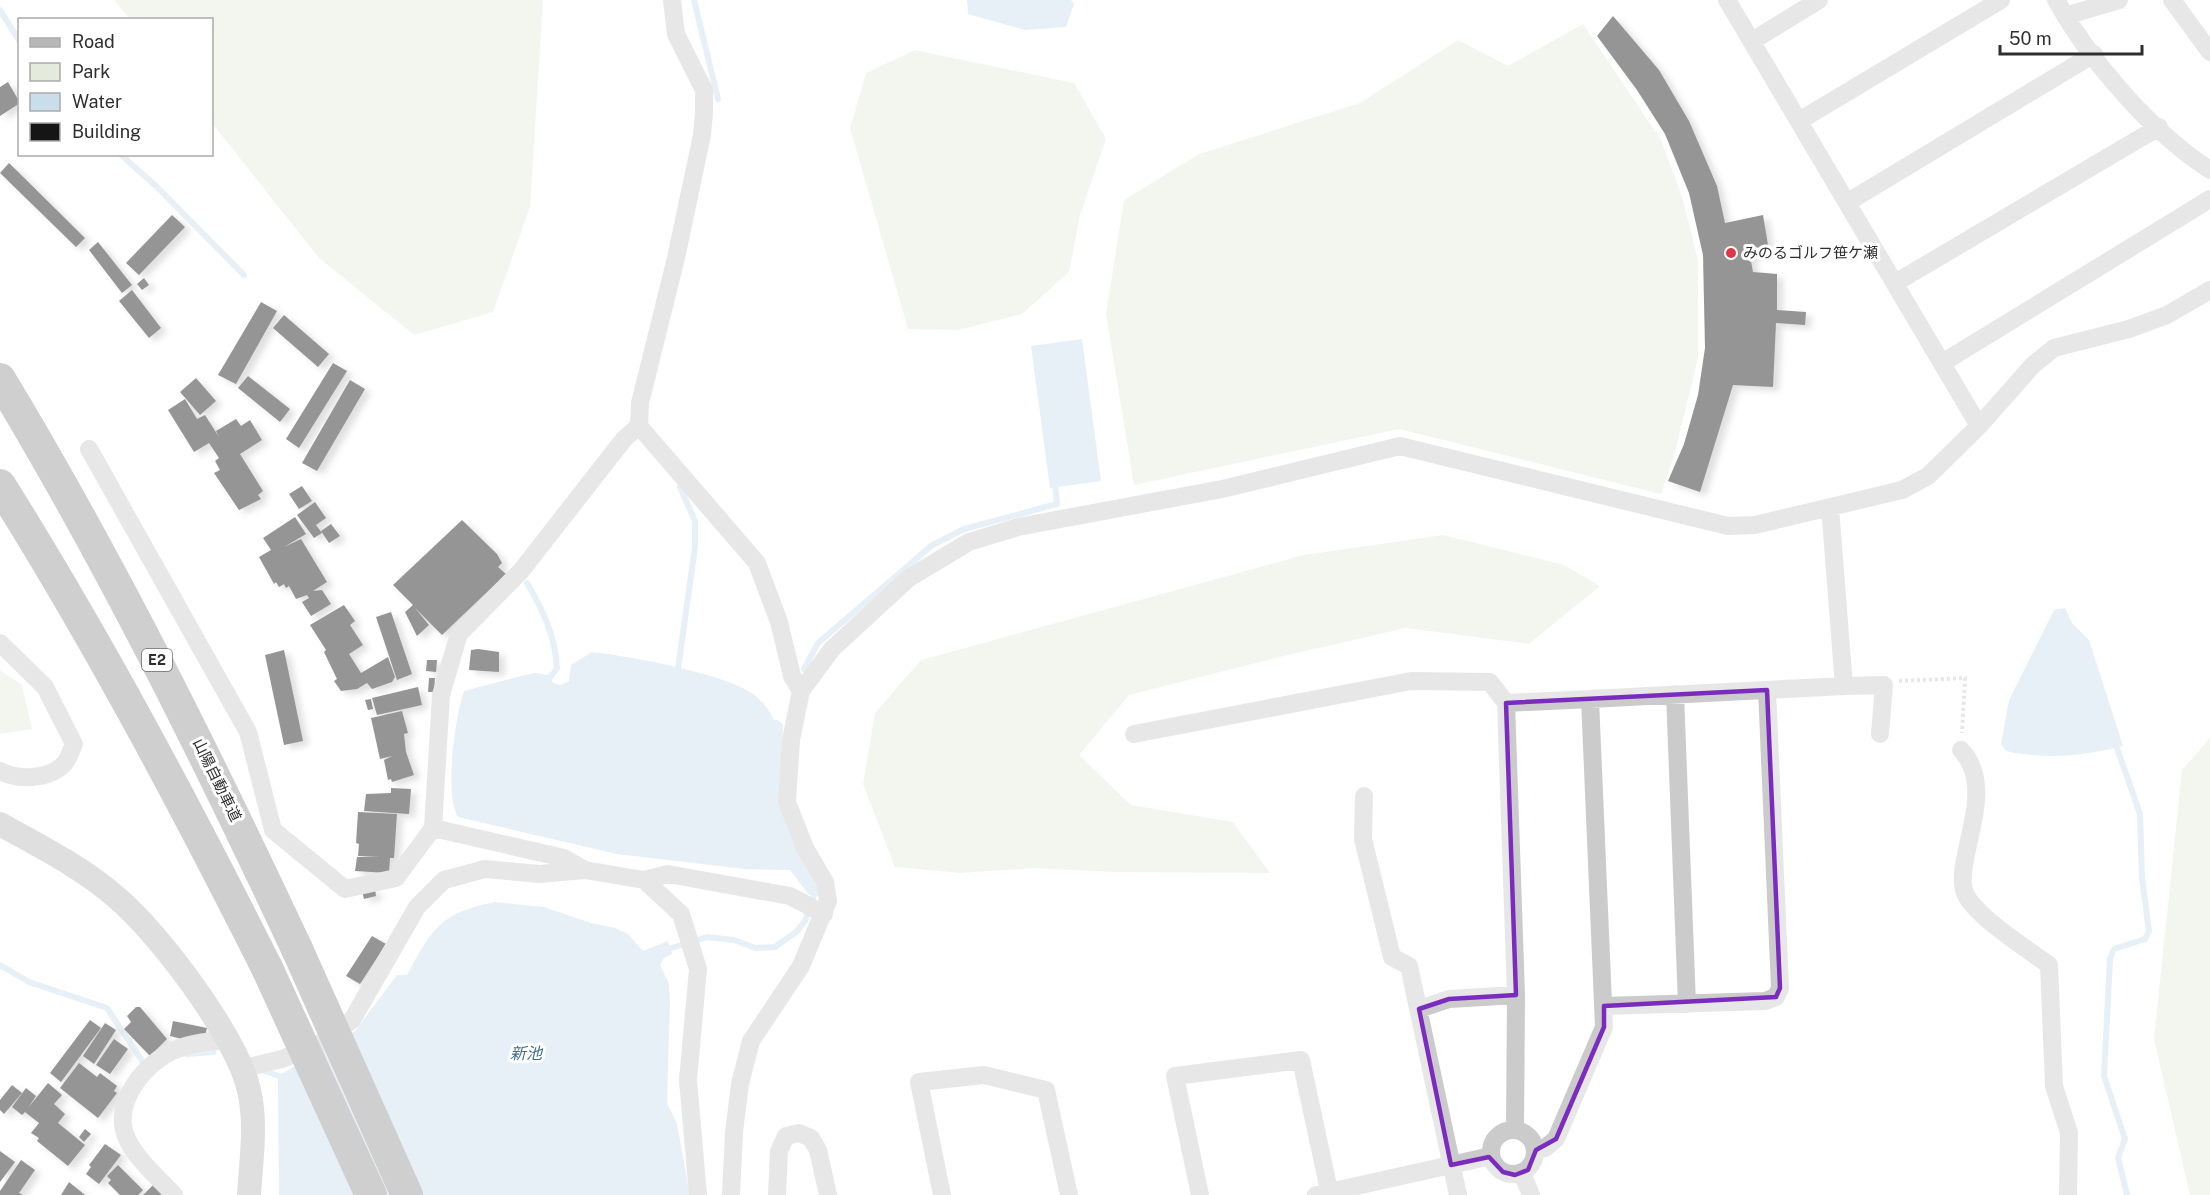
<svg xmlns="http://www.w3.org/2000/svg" width="2210" height="1195" font-family="'Public Sans','Noto Sans JP',sans-serif">
<defs>
<filter id="shadow"><feDropShadow dx="6" dy="4" stdDeviation="3" flood-color="#0004"/></filter>
</defs>
<rect width="100%" height="100%" fill="#fff"/>
<!-- green -->
<path fill="#e4ebdc" d="M114,0h429l-13,207 -37,105 -79,23 -95,-77 -107,-135v-103l-82,-1z
M1583,24l78,116 21,57 16,63v98l-23,94 -14,42 -262,-65 -265,56 -28,-171 18,-114 75,-46 161,-51 98,-63 50,26z
M915,50l159,33 32,56 -26,76 -11,57 -47,42 -64,16 -50,-1 -58,-201 16,-55z
M1443,535l121,30 36,21 -71,58 -123,-16 -118,27 -159,40 -50,60 52,50 102,17 37,51 -158,-1 -78,-4 -73,5 -66,-6 -32,-83 12,-71 46,-53 383,-105z
M0,670l22,15 10,44 -32,5z
M2210,738v457h-20l-36,-156 28,-269z"/>
<!-- water -->
<path fill="#c9deea" d="M967,0h104l3,4 -8,23 -41,3 -57,-16z
M1082,339l19,142 -51,7 -19,-142z
M2065,608l7,15 17,17 34,106c-40,10 -76,14 -117,5l-5,-7 8,-44 45,-90z
M592,652c37,4 128,21 158,40 11,7 18,16 24,28h4l5,5 -2,80 11,34 30,56h-13l-19,-25 -46,-1 -127,-15 -159,-37c-14,-22 -3,-100 6,-126l57,-15 14,-3 14,2 4,8 8,2 8,-4 2,-16z
M494,902l50,5 47,16 24,5 13,6 15,17 25,-10 4,13 -8,4 -4,7 9,19 1,18 -3,101 10,21 13,71h-411l-1,-119 77,-45 42,-56h10c26,-47 32,-61 87,-73z"/>
<g fill="none" stroke-linecap="round" stroke-linejoin="round">
<!-- stream -->
<path stroke="#c9deea" stroke-width="6" d="M694,0l24,99
M0,10l20,32
M120,154l37,33 87,88
M527,583c16,27 28,53 30,85l-11,15
M804,669l14,-26 113,-97 33,-17 93,-25 -2,-20
M677,676l18,-129v-26l-15,-34
M2117,748l23,66 2,64 7,53 -4,8 -31,10 -4,10 -6,117 21,63 -7,19 9,37
M665,950l42,-13 27,3 21,8 20,-1 21,-15 9,-11 10,-28 -1,-4
M0,965l29,17 78,26 40,60
M187,1054l26,-2
M262,1070l22,8"/>
</g>
<!-- building -->
<path fill="#151515" filter="url(#shadow)" d="M1613,16l46,54 30,51 28,65 8,37 38,-8 6,36 -19,5 3,16 24,2v36l29,2 -1,13 -29,-2 -3,64 -40,-2 -33,107 -32,-11 16,-37 14,-49 7,-47 -2,-93 -14,-62 -24,-59 -28,-44 -40,-54z
M8,82l12,21 -20,13v-29z
M9,163l76,75 -9,9 -76,-74z
M172,215l13,12 -46,48 -13,-12z
M98,242l34,43 -10,8 -33,-43z
M144,278l5,7 -7,5 -5,-6z
M132,290l29,38 -12,10 -30,-37z
M261,302l16,9 -41,73 -18,-9z
M284,315l45,39 -11,13 -45,-39z
M333,363l14,8 -48,77 -13,-9z
M248,376l42,33 -10,13 -42,-34z
M196,378l20,23 -16,14 -20,-23z
M350,380l15,9 -48,82 -15,-8z
M185,399l12,20 8,-4 14,22 -3,-6 20,-12 5,7 9,-6 12,20 -22,14 23,37 -5,4 3,4 -22,11 -25,-37 6,-3 -5,-9 4,-3 -10,-15 -15,9 -26,-42z
M302,486l10,15 -13,8 -10,-15z
M315,502l11,16 -10,7 6,8 -8,5 -17,-23z
M295,517l11,17 -22,13 17,-8 26,43 -14,9 9,-1 9,14 -20,12 -9,-14 7,-4 -2,-3 -11,4 -7,-13 -3,2 -2,-4 -5,3 -3,-5 -2,2 -15,-27 12,-7 -8,-12z
M462,520l35,34 5,9 -4,4 8,7 -64,61 -27,-27 14,17 -12,11 -12,-24 8,-7 -20,-20z
M331,524l9,12 -11,7 -8,-12z
M344,605l11,16 -5,4 13,20 -14,9 12,19 27,-16 7,20 -3,5 -20,7 -5,-6 -10,6 -16,2 -7,-10 3,-2 -13,-27 2,-2 -16,-25z
M391,612l21,62 -15,6 -21,-63z
M478,649l21,3v20l-30,-2 2,-20z
M284,650l19,91 -19,4 -19,-90z
M427,660h10l-1,12 -10,-1z
M429,678h6l-1,14h-6z
M418,687l4,18 -45,10 -5,-17z
M371,699l2,10 -5,1 -3,-10z
M402,711l6,22 -4,1 2,18 8,23 -22,7 -1,-3 -3,1 -4,-20 8,-4 -12,3 -9,-41z
M391,788l20,1 -2,25 -45,-3 2,-17 25,-1z
M358,812l39,2 -3,44h-4l-1,15 -34,-2 2,-14h23l-22,-1 1,-12 -3,-1z
M375,888l1,8 -12,3 -2,-8z
M372,936l14,8 -26,40 -14,-8z
M136,1007h4l27,32 -17,17 -26,-27 7,-7 -4,-6z
M90,1020l11,8 -40,54 -11,-9z
M173,1021l34,7 -3,11 -14,2 -20,-5z
M105,1023l11,7 -22,34 -11,-8z
M114,1039l14,10 -18,25 -14,-9z
M79,1063l18,14 3,-4 17,13 -3,5 3,2 -19,25 -38,-30z
M48,1083l14,12 -8,9 11,10 -7,9 27,22 -17,21 -31,-25 2,-3 -8,-5 8,-10 -14,-11 -3,3 -10,-8 14,-19 10,8 -8,12z
M12,1085l10,8 -18,21 -4,-4v-10z
M85,1129l6,5 -7,8 -5,-5z
M105,1144l16,11 -22,29 -13,-10 5,-7 -2,-2z
M0,1151l15,11 -15,20z
M21,1160l14,10 -16,23 4,2h-23v-4z
M118,1165l25,25 -5,5h-18l-12,-12 3,-3 -4,-4z
M69,1182l16,13h-24z
M154,1184l10,11h-21z"/>
<g fill="none" stroke-linecap="round" stroke-linejoin="round">
<!-- path -->
<path stroke="#cbcbcb" stroke-width="4" stroke-dasharray="3 3" stroke-linecap="butt" d="M1899,681l66,-3 -3,55"/>
<!-- street -->
<path stroke="#cbcbcb" stroke-width="18" d="M672,0l4,34 28,56v22l-2,23 -26,123 -36,145 -1,23 118,137 22,59 13,54 9,15
M1727,0l252,426
M2056,0c34,61 95,132 154,170
M2172,0l38,52
M2065,16l54,-16
M1752,41l67,-41
M1799,121l202,-121
M1848,202l246,-148
M1895,283l264,-156
M1942,363l268,-164
M89,449l159,283 25,98 72,59 51,-11 37,-50 8,-133 18,-61 62,-63 103,-132 15,-13
M0,643l45,44 29,57c-3,6 -6,17 -11,21 -16,15 -45,15 -63,6
M1844,686l40,-1 -4,49
M1675,694l12,310
M1506,703l10,292 -1,135
M1134,734l277,-53 79,1 16,21 84,-4
M1961,750c40,42 -13,116 6,147 13,22 60,52 82,68l5,121 15,47 -1,62
M1364,796l-1,43 29,118 17,9 49,229
M433,828l131,30 21,12
M644,880l24,-6 122,22 34,18
M1604,1006l161,-5 11,-4 4,-9 -13,-298
M1419,1009l30,-10 67,-4
M244,1068l38,-9 39,-16 31,-23 65,-113 27,-27 41,-11 54,5 46,-4 59,10 37,34 17,55 -10,111 10,115
M1491 1152a22 22 0 1 1 44 0a22 22 0 1 1-44 0Z
M1536,1150l9,-2 11,-9 48,-112 -14,-328 254,-13 -14,-179
M1522,1173l9,22
M174,1195c-16,-18 -41,-38 -49,-61 -11,-34 21,-72 50,-84 16,-7 38,-10 55,-9
M731,1195l3,-63 6,-48 11,-43 50,-75 27,-65 -3,-19 -20,-34 -18,-46 4,-62 10,-49 31,-42 77,-71 60,-36 49,-15 204,-38 178,-43 328,80 27,-1 147,-35 26,-14 51,-50 54,-61 21,-17 75,-19 38,-14 43,-25
M777,1195l2,-44 7,-15 13,-3 12,5 7,12 10,45
M942,1195l-23,-113 65,-7 62,15 23,105
M1200,1195l-25,-119 126,-16 29,135
M1316,1195l175,-39"/>
<!-- secondary -->
<path stroke="#b8b8b8" stroke-width="24" d="M0,824c39,22 82,43 116,73 43,36 121,140 133,193 8,35 2,70 0,105"/>
<!-- highway -->
<path stroke="#959595" stroke-width="32" d="M0,379c111,184 206,376 297,570
M0,485c98,156 184,318 267,483"/>
<!-- highway-bridge -->
<path stroke="#959595" stroke-width="32" d="M297,949l110,246
M267,968l104,227"/>
</g>
<!-- marked area -->
<path d="M0 0H2210V1195H0ZM1767,690l13,298 -4,9 -172,9v21l-48,112 -20,11 -8,20 -13,5 -12,-3 -14,-15 -38,8 -32,-156 30,-10 67,-4 -10,-292z" fill="#fff" fill-opacity=".55" fill-rule="evenodd"/>
<path fill="none" stroke="#7b2cbf" stroke-width="4.5" stroke-linejoin="round" d="M1767,690l13,298 -4,9 -172,9v21l-48,112 -20,11 -8,20 -13,5 -12,-3 -14,-15 -38,8 -32,-156 30,-10 67,-4 -10,-292z"/>
<!-- markers -->
<circle fill="#de3748" stroke="#fff" stroke-width="2" cx="1731" cy="253" r="6"/>
<g text-anchor="middle" stroke-width="6" stroke-linejoin="round" paint-order="stroke">
<!-- shield labels -->
<rect fill="#fff" stroke="#6d6d6d" stroke-width="1.5" x="142" y="649" width="30" height="22" rx="4.5"/>
<g font-size="14" font-weight="bold" fill="#2e2e2e">
<text x="157" y="665">E2</text>
</g>
<!-- poi labels -->
<g font-size="15" fill="#2e2e2e" stroke="#fff" text-anchor="start">
<text x="1743" y="258">みのるゴルフ笹ケ瀬</text>
</g>
<!-- street labels -->
<g font-size="15" fill="#2e2e2e" stroke="#fff">
<text transform="translate(217 780) rotate(64)" y="5">山陽自動車道</text>
</g>
<!-- water labels -->
<g font-size="16" font-style="italic" fill="#3f718d" stroke="#fff">
<text x="526" y="1059">新池</text>
</g>
</g>
<!-- legend -->
<rect x="18" y="18" width="195" height="138" fill="#ffffff" stroke="#ababab" stroke-width="1.5"/>
<rect x="30" y="38" width="30" height="9" fill="#b8b8b8" stroke="#ababab" stroke-width="1.5"/>
<text x="72" y="48" font-size="18" fill="#2e2e2e">Road</text>
<rect x="30" y="63" width="30" height="18" fill="#e4ebdc" stroke="#ababab" stroke-width="1.5"/>
<text x="72" y="78" font-size="18" fill="#2e2e2e">Park</text>
<rect x="30" y="93" width="30" height="18" fill="#c9deea" stroke="#ababab" stroke-width="1.5"/>
<text x="72" y="108" font-size="18" fill="#2e2e2e">Water</text>
<rect x="30" y="123" width="30" height="18" fill="#151515" stroke="#ababab" stroke-width="1.5"/>
<text x="72" y="138" font-size="18" fill="#2e2e2e">Building</text>
<!-- scale -->
<path d="M2000 45v9h142v-9" fill="none" stroke="#2e2e2e" stroke-width="3"/>
<text x="2009" y="45" font-size="18" fill="#2e2e2e" stroke="#ffffff" stroke-width="4.5" paint-order="stroke">50 m</text>
</svg>
